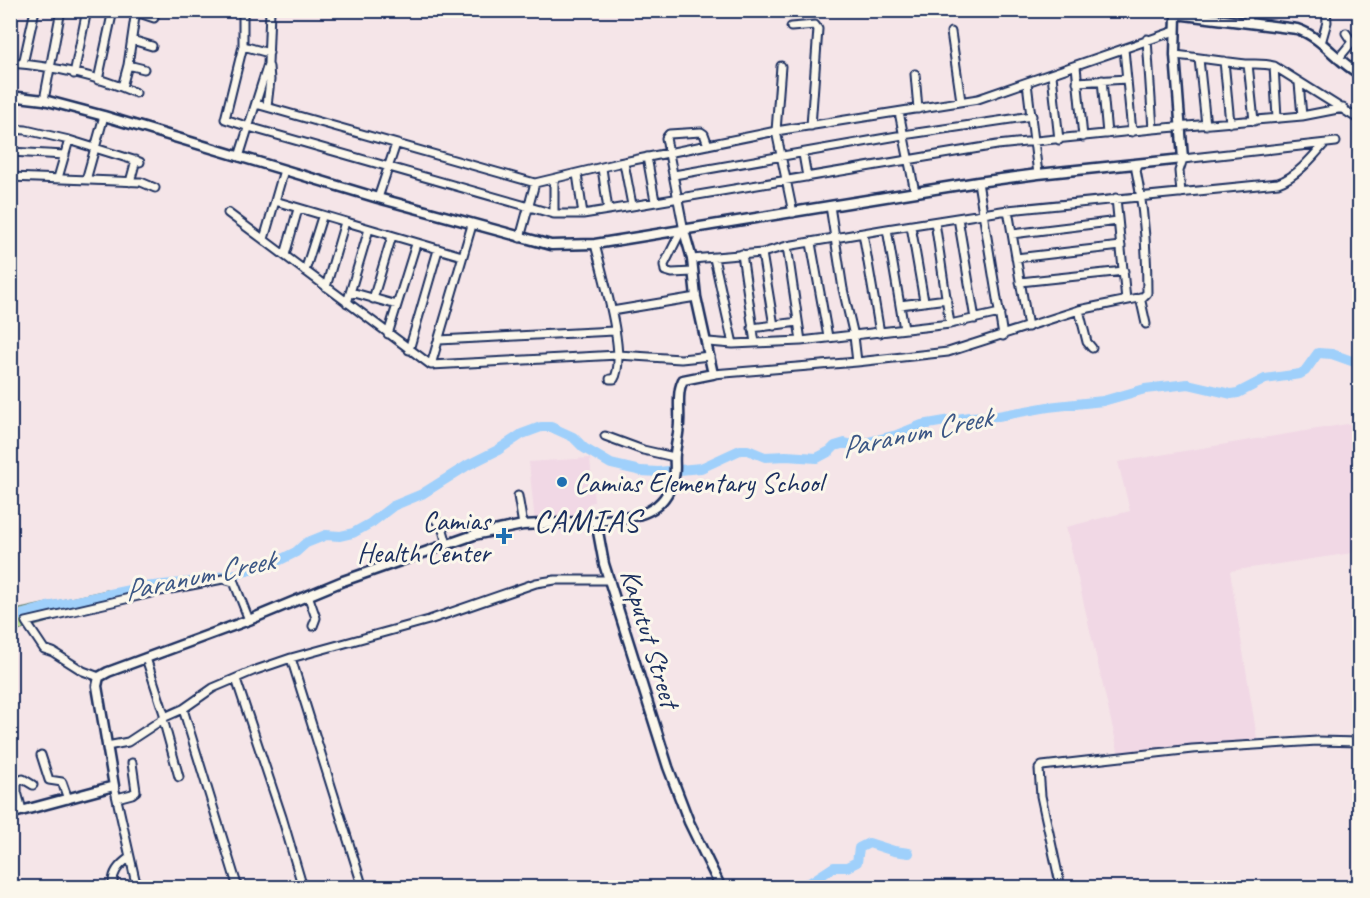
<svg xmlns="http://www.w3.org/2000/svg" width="1370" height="898" font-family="Caveat,sans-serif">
<rect width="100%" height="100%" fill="#f5e5e8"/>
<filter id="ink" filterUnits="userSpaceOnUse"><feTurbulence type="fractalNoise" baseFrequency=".0167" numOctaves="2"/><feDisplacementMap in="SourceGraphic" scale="12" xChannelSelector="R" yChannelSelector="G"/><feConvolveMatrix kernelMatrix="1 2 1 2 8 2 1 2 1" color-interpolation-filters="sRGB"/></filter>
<g filter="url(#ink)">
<!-- built -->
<path fill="#f1d8e5" d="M1359,422v130l-129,19 28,173 -139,11 -53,-228 64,-16 -12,-49z
M590,458l4,44 -5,1 2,15 -56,5 -6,-61z"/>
<!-- green -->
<path fill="#bcdf99" stroke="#6c877c" stroke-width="1.5" d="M107,590l10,11 -106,32v-22z"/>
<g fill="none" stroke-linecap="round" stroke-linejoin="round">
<!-- river -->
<path stroke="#9fd0fb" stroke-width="10" d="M213,578l24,-4 43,-14 16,-8 10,-9 20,-8 14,1 13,-3 18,-10 22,-17 29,-12 46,-29 30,-15 24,-16 19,-7h10l22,10 11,11 27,16 30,7 17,1 43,-4 39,-18h8l17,7 21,-1 31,2 13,-7 5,-5 10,-3 8,2 15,-3 29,-7 25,-10 47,-8 29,-1 50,-9 55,-6 42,-12 43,-5 43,10 7,-1 27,-14 35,-5 5,-3 13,-18 14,1 28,10
M10,618l38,-11 96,-20 48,-5
M791,888l20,-6 23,-15h13l10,-5 2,-14 10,-5 25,8 15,2"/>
<!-- minor casing -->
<g stroke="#1b2f5e" stroke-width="11">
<path id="minor" d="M243,10v36l-18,73 24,8 305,87h29l25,-4 389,-65 156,-16 149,-13 41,-8
M1247,10l2,12
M136,12l18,6
M791,27l24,-2 3,4 -7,97
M951,32l10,69
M1147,39l6,90
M132,40l20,6
M1321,43l6,-21 -1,-12
M243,46l26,7
M1124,49l8,83
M1175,55c24,2 47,7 71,9 10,0 18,-1 28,2l86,54
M1199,59l7,66
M1338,59l14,-17 -6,-9
M1224,61l6,62
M10,63c43,3 87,13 126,30
M23,64l12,-54
M1248,64l6,57
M128,65l16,4
M781,66l-5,65 17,82
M1076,66l7,71
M1274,66l3,52
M74,74l13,-64
M915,74l3,35
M1052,75l7,65
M98,80l15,-70
M1102,80l5,54
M1077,82l50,-3
M1027,83l11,91
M1299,83l3,33
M122,87l6,-22 8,-55
M44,100l17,-90
M256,104l279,79 84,-20 157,-32 202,-32 197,-68
M267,106l3,-26 -1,-13
M899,112l16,80
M10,129l16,1 43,10 71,22
M10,152l55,3
M803,154l4,23
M239,157l29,-93 2,-54
M647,157l8,44
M624,163l8,42
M602,168l6,42
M577,174l6,40
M674,175l229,-40 129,-19
M10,177l131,5 14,6
M58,178l11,-38
M86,180l18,-64
M554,180v34
M130,182l6,-22
M978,182l25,154
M1181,193l-2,-22 4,-12 153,-17
M378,198l18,-54
M1116,198l10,102
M275,201l187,55
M1008,210l20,117
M228,213l203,152 187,-10 63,4 29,-3
M958,218l17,101
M935,222l15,102
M911,226l13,75
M887,229l17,100
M681,231l-17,34 1,6 7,2 21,-1
M684,231l-18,-93 3,-4 32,-2 3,2 4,11
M863,233l17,100
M1012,234l106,-13
M520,238l15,-55
M264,239l20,-69
M811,243l17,94
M595,244c6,26 33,113 19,135h-4
M787,246l14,95
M762,253l12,73
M742,254l13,89
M285,255l13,-46
M714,258l19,86
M1016,258l105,-12
M692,259l70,-6 25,-7 100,-17 121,-19 270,-27c18,-6 34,-25 46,-39
M305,271l17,-54
M1020,282l104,-11
M326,287l19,-65
M351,292l46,13
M1140,297l6,27
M373,299l19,-63
M347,303l22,-74
M900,305l47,-6
M1079,310l8,32 5,6
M612,311l84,-14
M752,328l46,-6
M388,334l28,-90
M439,340l175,-9
M708,342l25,2 68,-3 149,-17 50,-11
M409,350l29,-100
M857,362l91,-10 131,-42 64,-13 4,-4c0,-43 -3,-86 -12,-128
M431,365l41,-140
M713,374l144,-12 -3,-26 -11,-47 -13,-83
M605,436l38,14 31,7
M518,496l5,29
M436,520l7,10 4,14
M308,595l8,23 -3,8
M146,658l19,59 18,-8 55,179
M291,658l72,230
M99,677l-16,-6 -30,-19 -9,-3 -18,-27 134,-31 63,-12 11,3 15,38
M236,679l46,138 21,71
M183,709l30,-21 40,-17 38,-13 138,-38 107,-37 19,-3h55
M107,746l21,-4 35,-23 16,58
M41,755l8,25 13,2 6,17
M114,786l23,102
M117,798l15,-4 4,-3 -4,-28
M22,810l-5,-18v-10l6,-3 10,6
M114,888c-4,-14 5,-23 15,-30
M1061,888l-20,-92 -2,-27 3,-3 150,-17 125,-8 43,1"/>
</g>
<!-- tertiary casing -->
<g stroke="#1b2f5e" stroke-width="13">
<path id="tertiary" d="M10,96l34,4 60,16 274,82 173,47 44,-1 383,-62 60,-8 145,-15 -8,-104 1,-41 121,15c25,8 40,33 63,45
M596,521c36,-4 67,-3 78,-44 2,-8 0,-15 1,-23 1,-11 4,-21 4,-32 1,-12 -2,-26 2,-37l2,-5 30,-6 -17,-77 -4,-38 -8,-28
M10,814l104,-28 -17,-100 2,-9 9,-5 141,-52 94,-39 131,-46 49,-10 73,-4 8,43 64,203 21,55 32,66"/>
</g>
<!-- minor -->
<use href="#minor" stroke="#fbf7ec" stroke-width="7"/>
<!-- tertiary -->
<use href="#tertiary" stroke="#fbf7ec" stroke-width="8"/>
</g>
</g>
<!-- markers -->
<g fill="#1f6fb2" stroke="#fbf7ec" stroke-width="2">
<circle cx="562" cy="482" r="6"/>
<path d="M501 527h6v6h6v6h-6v6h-6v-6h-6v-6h6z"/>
</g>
<g text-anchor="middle" stroke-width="6" stroke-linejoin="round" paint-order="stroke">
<!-- poi labels -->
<g font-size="28" fill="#1b2f5e" stroke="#fbf7ec" text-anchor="start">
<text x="574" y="492">Camias Elementary School</text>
<text x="490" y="530" text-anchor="end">Camias<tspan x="490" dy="32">Health Center</tspan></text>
</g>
<!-- street labels -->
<g font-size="28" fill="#1b2f5e" stroke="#fbf7ec">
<text transform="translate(651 638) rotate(73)" y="10">Kaputut Street</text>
</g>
<!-- water labels -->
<g font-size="30" font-style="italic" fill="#3c5785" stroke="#fbf7ec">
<text transform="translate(916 432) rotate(-12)" y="10">Paranum Creek</text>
<text transform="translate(199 575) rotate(-12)" y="10">Paranum Creek</text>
</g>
<!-- quarter labels -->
<g font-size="32" letter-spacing="1.5" fill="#1b2f5e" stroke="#fbf7ec">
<text x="587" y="531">CAMIAS</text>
</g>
</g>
<!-- margin -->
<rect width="1370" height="898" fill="none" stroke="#fbf7ec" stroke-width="36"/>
<rect x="18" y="18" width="1334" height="862" fill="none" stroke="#1b2f5e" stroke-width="2" filter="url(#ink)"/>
</svg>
